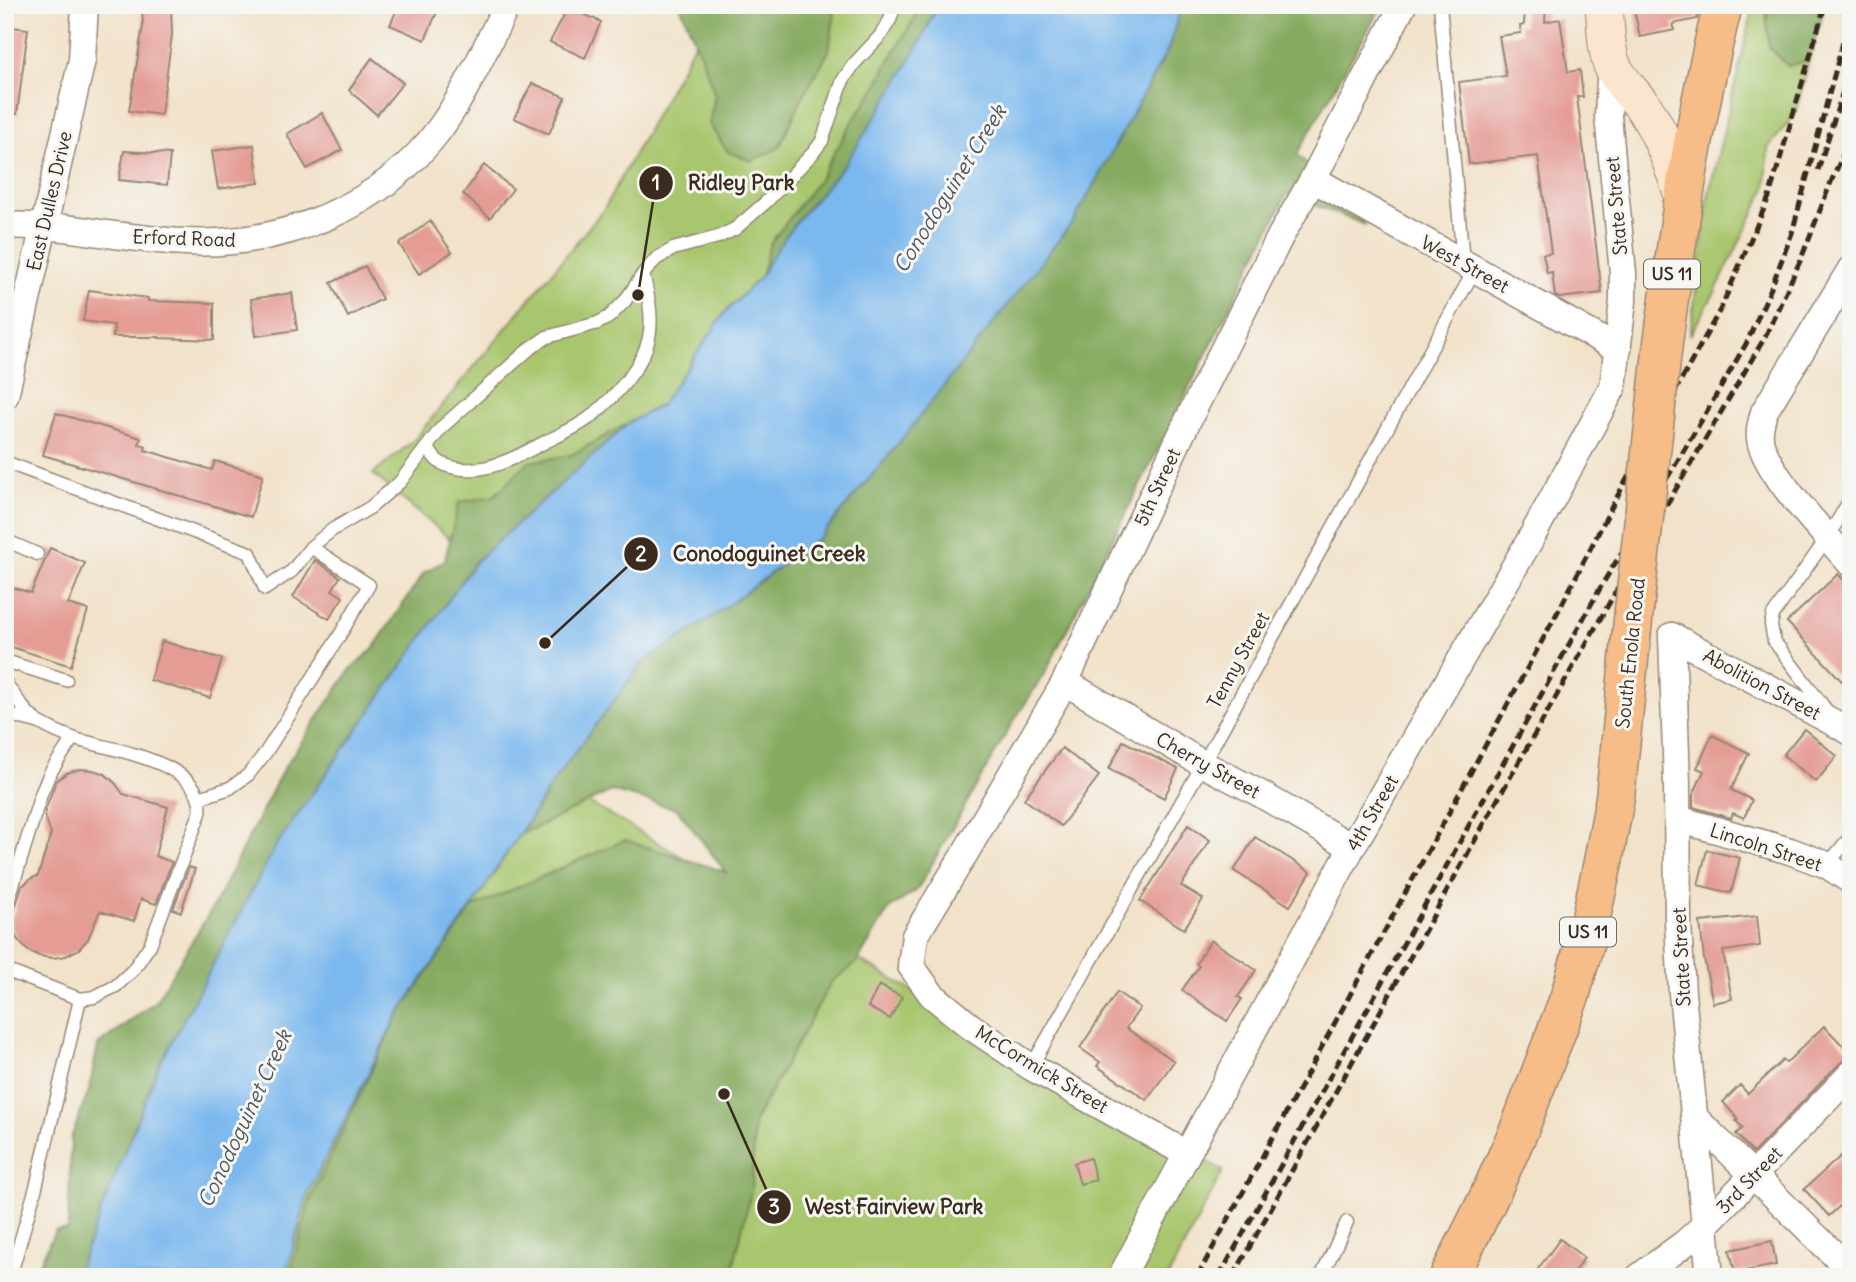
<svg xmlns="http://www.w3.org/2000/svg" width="1856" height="1282" font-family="Delius,sans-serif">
<rect width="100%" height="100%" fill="#f6f6f2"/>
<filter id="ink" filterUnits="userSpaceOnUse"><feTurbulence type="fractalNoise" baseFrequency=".0143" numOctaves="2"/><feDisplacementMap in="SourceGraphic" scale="14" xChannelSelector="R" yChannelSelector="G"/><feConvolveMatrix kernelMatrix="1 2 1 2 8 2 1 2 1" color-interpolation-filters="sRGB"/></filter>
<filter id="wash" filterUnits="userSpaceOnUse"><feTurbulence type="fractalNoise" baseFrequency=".00686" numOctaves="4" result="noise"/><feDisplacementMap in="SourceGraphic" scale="28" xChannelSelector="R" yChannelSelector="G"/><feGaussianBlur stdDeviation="1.57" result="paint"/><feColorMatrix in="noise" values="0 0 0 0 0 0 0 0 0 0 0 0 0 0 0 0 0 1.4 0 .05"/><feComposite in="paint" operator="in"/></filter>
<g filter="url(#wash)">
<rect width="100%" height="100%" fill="#f2e2c9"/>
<!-- green -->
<path fill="#a8c66d" stroke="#727846" stroke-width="2" d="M713,5h225l-177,271 -37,38 -63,91 -31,17 -154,139 -103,-87 41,-34 190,-231 84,-153z
M1754,5h12l3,42 19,19 21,-6 -13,53 -28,35 -2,40 -51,104 -25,43 18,-138z
M553,782l670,389 -55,106h-883l23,-84 89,-177 77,-112z"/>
<!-- forest -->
<path fill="#86ab60" stroke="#606a3f" stroke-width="2" d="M680,5h160l-5,6 -6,40 -26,45 -24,52 -28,13 -23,-9 -19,-28 6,-29 -15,-42z
M920,5h18l-16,34 -27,48 -49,76 -50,59 -35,54 9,-32 50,-66 29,-51 27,-40 12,-25 23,-38z
M1182,5h200l-85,149 69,71 -79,-31 -241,477 -36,56 -93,163 -28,19 -33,55 -25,18 -77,140 -2,65 -21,90h-442l22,-80 86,-180 76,-110 152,-67 101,32 -49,-63 -66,-18 -91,44 33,-53 89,-119 70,-46 109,-81 77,-92 177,-225 93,-169z
M1766,5h59l-16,55 -21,6 -19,-19z
M630,422l-154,139 -199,283 -119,224 -83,209h-42l22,-46 13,-1 3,-92 18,-47 9,-46 57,-43 58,-95 71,-139 67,-99 21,-19 52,-77 21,-13 14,-58 35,-6 34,-34 43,-7z"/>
<!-- water -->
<path fill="#7ab8ee" stroke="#5a7186" stroke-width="2" d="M938,5h244l-14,44 -93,170 -177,225 -77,92 -109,81 -70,46 -89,119 -79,122 -77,112 -89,177 -23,84h-210l83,-209 119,-224 199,-283 154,-139 31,-17 63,-91 37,-38 13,-23 22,-31 50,-59 49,-76 27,-48z"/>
<g id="blocks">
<!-- building -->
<path fill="#e49c94" d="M142,5h29l1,30 -11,80 -32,-4 14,-85z
M399,5h41l-15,35 -35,-15z
M1525,5h21l-1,17 15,-3 8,53 12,-2 3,27h-6l25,196 -43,5 -4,-2 -3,-24 -5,1 -4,-19 8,-1 -13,-97 -69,8 -10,-82 47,-6 -7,-40 22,-3 -1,-7 4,-1z
M1633,5h67l-3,14 -24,5 2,6 -35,7z
M568,7l33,15 -16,36 -35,-16z
M5,26l23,3 -11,85 -12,-1z
M372,58l31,25 -26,32 -28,-25z
M532,83l33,14 -16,37 -35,-16z
M322,113l20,37 -35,19 -20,-35z
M254,145l5,38 -41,6 -6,-38z
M124,151l46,3 -3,31 -48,-5z
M484,165l29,24 -23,29 -27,-24z
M430,221l22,31 -33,22 -20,-30z
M365,266l17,33 -34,18 -17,-34z
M89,290l59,8v3l66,2v37l-55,-2v-1h-46l1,-12 -31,-4z
M292,293l5,37 -41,6 -5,-37z
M56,413l85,25 -2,6 7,2 -1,4 67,20 3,-9 48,14 -12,42 -208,-62z
M50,548l35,15 -17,41 20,6 -17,56 -66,-21v-60l26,8z
M315,560l25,17 -8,13 11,7 -14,22 -36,-22z
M1838,574l13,14v103l-64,-69z
M162,641l60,18 -12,39 -60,-18z
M1804,729l33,27 -21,26 -33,-27z
M1712,735l37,18 -18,37 21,10 -8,18 -11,-5 -2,5 -38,-11v-12l11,-24 -7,-3z
M1123,741l55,28 -14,29 -55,-29z
M1062,748l37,28 -38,50 -37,-27z
M80,769l13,1 12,4 10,9 8,11 45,13 -13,49 17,6 -16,42 -15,-5 -7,22 -34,-10 -12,28 -9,10 -13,7 -13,2 -14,-2 -12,-6 -10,-11 -6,-12 -1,-9 3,-4 9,-28 10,-8 6,-2 13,-43 -6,-15v-7l11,-30 11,-8z
M1188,825l22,15 -29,46 22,13 -19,30 -44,-28z
M1255,837l56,35 -21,34 -56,-35z
M1707,850l33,8 -9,35 -33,-8z
M189,867l6,2 -14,43 -8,-3z
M1757,916l3,30 -37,5 9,48 -19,4 -9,-44 -4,-37z
M1211,940l45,30 -18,27 4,2 -15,22 -45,-31 17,-24 -3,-2z
M879,985l23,12 -12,22 -22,-12z
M1117,992l23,16 -14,20 48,33 -27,39 -50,-34 3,-4 -20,-14z
M1824,1026l27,28v4l-11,5 -87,90 -17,-19 7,-6 -7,-7 2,-2 -15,-17 17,-17 8,9 35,-34 3,3z
M1851,1147v70l-11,-11 -11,10 -25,-27z
M1090,1158l6,22 -16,4 -6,-21z
M1560,1239l24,19 -14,19h-38z
M1772,1241l4,24 -41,8 -5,-23z"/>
</g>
</g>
<g filter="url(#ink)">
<use href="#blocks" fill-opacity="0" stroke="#968674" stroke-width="2"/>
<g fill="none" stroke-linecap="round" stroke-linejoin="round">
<!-- service casing -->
<g stroke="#968674" stroke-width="15">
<path id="service" d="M1440,5l23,257
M427,447c4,6 8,13 14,16 13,7 32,8 47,4 20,-5 40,-16 59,-26 15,-7 33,-15 46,-26 21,-18 43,-42 53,-67 9,-24 3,-50 -3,-74l13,-15 17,-10 45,-12 17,-8 31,-27 47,-49 9,-12 21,-61 11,-16 26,-28 10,-16 5,-15
M5,462l245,91 15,36 27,-18 19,-24 21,-17 39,-23 29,-25 42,-55 86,-77 19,-13 51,-14 11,-6 16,-16 18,-27
M5,540l32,14
M5,661l61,19
M5,682c9,13 22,34 35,41 10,6 24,12 35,16 33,10 132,23 125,74l-50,132 -17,25 -17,16 -22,11 -14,2 -75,-29
M1827,711l-53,-70 -3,-16 2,-10 55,-78 23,-39
M5,714l32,8
M199,798l31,-10 18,-13 18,-23 74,-117 29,-50 -58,-38
M1827,865l24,-29
M5,911l36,-117 9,-21 23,-35
M1031,1067l172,-303 272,-495
M10,1277l26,-90 44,-188
M1321,1277l26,-55"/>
</g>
<!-- minor casing -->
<g stroke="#968674" stroke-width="29">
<path id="minor" d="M1313,179l305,170
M5,225c20,1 39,1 59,3 40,5 80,12 121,14 97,5 198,-35 256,-115 27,-38 45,-81 66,-122
M1851,269l-87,143c-3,11 -6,21 -3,32 11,36 64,90 90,120
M5,396l77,-336 3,-55
M1672,636l5,148 1,139 4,70 28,284
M1672,636l179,96
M1065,682l138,82 54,28 95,55
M1678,819l112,32 37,14 24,16
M1696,1119l155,152
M1187,1154l-156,-87 -61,-41 -38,-31 -21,-29 4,-30 49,-81 101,-173 123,-262 92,-183 33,-58 90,-174
M1121,1277l231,-430 178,-307 83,-153 10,-86v-28l-15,-157 3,-54
M1639,1277l46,-34 20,-18 146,-151"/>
</g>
<!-- secondary casing -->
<g stroke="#968674" stroke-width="39">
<path id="secondary" d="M1604,5c2,19 1,41 8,60 7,16 22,29 32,43 19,28 29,59 40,90"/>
</g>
<!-- primary casing -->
<g stroke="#968674" stroke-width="41">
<path id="primary" d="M1662,351c15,-116 32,-233 61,-346
M1449,1277l39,-78 31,-69 51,-134 18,-65 15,-69 12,-64 19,-188"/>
</g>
<!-- service -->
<use href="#service" stroke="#fff" stroke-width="12"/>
<!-- minor -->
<use href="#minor" stroke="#fff" stroke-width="26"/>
<!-- secondary -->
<use href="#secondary" stroke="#fce5cf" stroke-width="37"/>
<!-- primary -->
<use href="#primary" stroke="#f7bd88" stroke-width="38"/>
<!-- rail -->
<path stroke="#3b2a1e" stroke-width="5" stroke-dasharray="10 5" stroke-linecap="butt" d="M1818,170l33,-104
M1197,1277l365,-673 49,-96 110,-200 48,-111 56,-192
M1219,1277l384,-694 80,-131 63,-108 25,-56 21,-55 59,-221
M1233,1277l266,-480 112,-197 154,-263 36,-78 30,-77 20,-45"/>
<!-- primary-bridge casing -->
<g stroke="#968674" stroke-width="41" stroke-linecap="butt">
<path id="primary-bridge" d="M1634,610l28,-259"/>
</g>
<!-- primary-bridge -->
<use href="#primary-bridge" stroke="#f7bd88" stroke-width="38"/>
</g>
</g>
<g text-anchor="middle" stroke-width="6" stroke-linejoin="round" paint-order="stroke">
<!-- shield labels -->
<g fill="#f6f6f2" stroke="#73675e" stroke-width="2">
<rect x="1644" y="259.5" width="56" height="29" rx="5"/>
<rect x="1560" y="917.5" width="56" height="29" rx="5"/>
</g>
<g font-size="18" font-weight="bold" fill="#3b2a1e">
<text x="1672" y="280">US 11</text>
<text x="1588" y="938">US 11</text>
</g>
<!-- street labels -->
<g font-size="19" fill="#3b2a1e" stroke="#f6f6f2">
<text transform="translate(49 201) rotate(-77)" y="7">East Dulles Drive</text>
<text transform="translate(1616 206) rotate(-95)" y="7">State Street</text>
<text transform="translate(184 238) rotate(2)" y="7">Erford Road</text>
<text transform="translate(1465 264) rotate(29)" y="7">West Street</text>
<text transform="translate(1157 487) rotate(-65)" y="7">5th Street</text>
<text transform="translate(1630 653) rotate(-84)" y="7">South Enola Road</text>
<text transform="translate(1238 660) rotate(-61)" y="7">Tenny Street</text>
<text transform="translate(1762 684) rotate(28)" y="7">Abolition Street</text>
<text transform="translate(1208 765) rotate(29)" y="7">Cherry Street</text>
<text transform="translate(1372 813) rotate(-60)" y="7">4th Street</text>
<text transform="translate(1766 847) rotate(18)" y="7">Lincoln Street</text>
<text transform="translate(1681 957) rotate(-93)" y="7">State Street</text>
<text transform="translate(1042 1069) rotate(31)" y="7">McCormick Street</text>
<text transform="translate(1749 1180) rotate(-46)" y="7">3rd Street</text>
</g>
<!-- water labels -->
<g font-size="21" font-style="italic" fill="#4e555c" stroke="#f6f6f2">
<text transform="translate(950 189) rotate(-58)" y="7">Conodoguinet Creek</text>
<text transform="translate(245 1119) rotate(-65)" y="7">Conodoguinet Creek</text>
</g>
</g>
<!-- callouts -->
<path fill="none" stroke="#3b2a1e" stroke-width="2.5" d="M638 295L656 183M545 643L641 554M724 1094L774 1207"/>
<g fill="#3b2a1e" stroke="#f6f6f2" stroke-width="2.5">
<circle cx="638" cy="295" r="7"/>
<circle cx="545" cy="643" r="7"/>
<circle cx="724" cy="1094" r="7"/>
<circle cx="656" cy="183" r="18"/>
<circle cx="641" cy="554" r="18"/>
<circle cx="774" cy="1207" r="18"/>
</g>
<g font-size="21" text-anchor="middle" font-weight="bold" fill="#fff">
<text x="656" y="190">1</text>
<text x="641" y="561">2</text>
<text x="774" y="1214">3</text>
</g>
<g font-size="21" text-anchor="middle" font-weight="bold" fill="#3b2a1e" stroke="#f6f6f2" stroke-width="6" stroke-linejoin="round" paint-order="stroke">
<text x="741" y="190">Ridley Park</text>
<text x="769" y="561">Conodoguinet Creek</text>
<text x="894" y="1214">West Fairview Park</text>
</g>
<!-- margin -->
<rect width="1856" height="1282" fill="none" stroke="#f6f6f2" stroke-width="28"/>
</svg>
